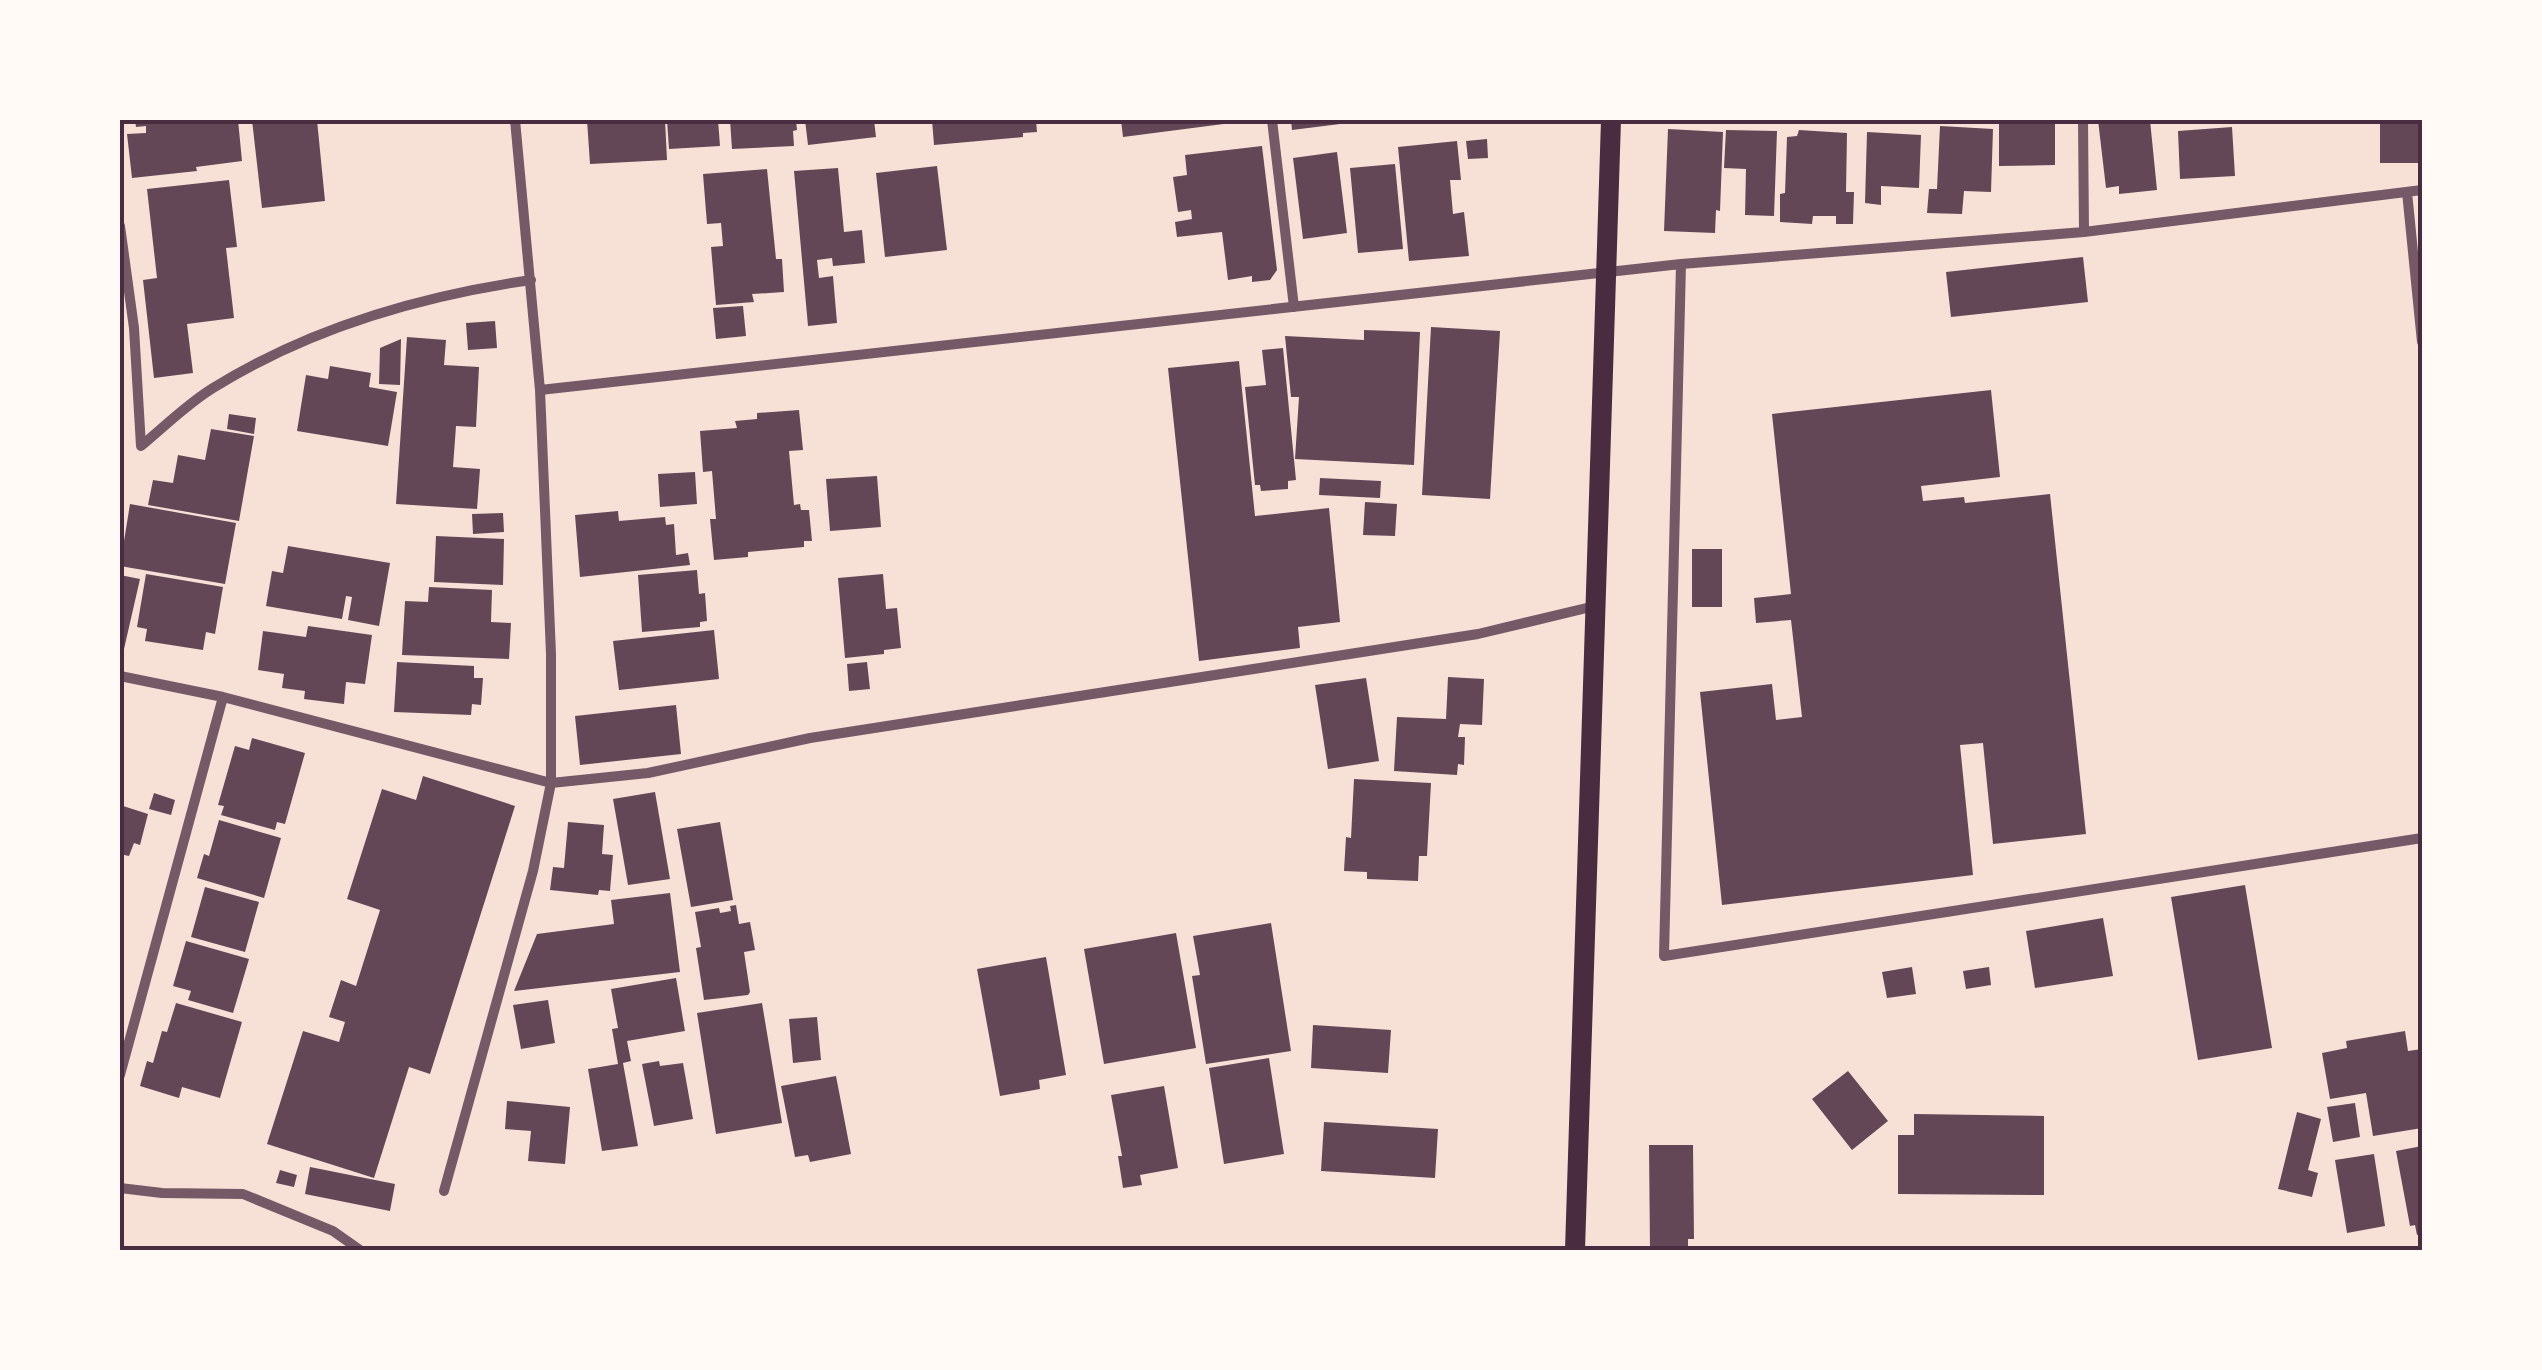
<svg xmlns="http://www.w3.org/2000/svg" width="2542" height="1370" font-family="Spectral,serif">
<rect width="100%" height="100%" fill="#f7e1d7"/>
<!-- building -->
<path fill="#644757" d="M135,120h103l4,41 -46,6 1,4 -65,7 -5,-44 19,-1v-7l-10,1z
M252,120h65l8,81 -63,7z
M587,120h78l2,40 -77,4z
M667,120h51l2,26 -51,3z
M730,120h66l1,10 -4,1 1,15 -62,3z
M805,120h69l2,17 -68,8z
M932,120h104l1,12 -14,1v4l-89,8z
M1121,120h118v2l-116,15z
M1291,120h57v3l-56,7z
M2055,120v45l-56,1v-45z
M2098,120h52l7,70 -38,4v-8l-13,2z
M2380,120h42v43h-42z
M1940,126l53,3 -2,63 -27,-1 -2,23 -35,-1 2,-24h8z
M2232,127l3,49 -55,3 -2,-48z
M1668,129l55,3 -3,79 -4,-1 -1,23 -51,-2z
M1726,130l51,1 -3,85 -29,-1 1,-46 -22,-1z
M1799,130l48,3 -1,59h8l-1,32h-17v-8h-23l-1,8 -32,-2v-28l5,-1 2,-56 10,-1z
M1867,132l54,3 -2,53 -38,-2v19l-16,-2z
M1487,139l1,19 -20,1 -2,-18z
M1457,141l4,39h-11l3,34 11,-2 5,44 -60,5 -11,-114z
M1262,146l15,124 -7,10 -18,2v-6l-24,4 -6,-48 -45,5 -2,-15 17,-3 -1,-9 -13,2 -5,-35 14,-2 -2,-20z
M1337,152l10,81 -44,6 -10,-81z
M1395,164l8,85 -45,4 -8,-85z
M937,166l10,84 -62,7 -9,-84z
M838,168l6,64 18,-2 3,33 -32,3 -1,-8 -15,2 2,18 14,-2 4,47 -29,3 -14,-155z
M767,169l9,90h6l2,33 -32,2 2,8 -38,3 -5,-58 12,-1 -2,-23 -14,1 -4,-50z
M229,180l8,67 -11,1 8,70 -47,6 6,49 -39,5 -11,-98 14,-2 -10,-89z
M2083,257l5,45 -137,15 -5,-45z
M743,306l3,30 -30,3 -3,-31z
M495,321l2,27 -29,2 -2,-27z
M1431,327l69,4 -10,168 -68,-4z
M1364,330l56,2 -6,133 -119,-6 4,-62h-8l-6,-61 79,4z
M407,337l39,3 -2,25 35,2 -3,60 -20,-1 -3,41 27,2 -3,40 -81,-5z
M401,339l-1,46 -21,-1 1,-36z
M1283,348l13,132 -8,1v8l-27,2 -1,-6h-5l-10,-98 21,-2 -4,-35z
M1239,361l16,155 74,-8 11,114 -42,5 2,21 -101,13 -31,-293z
M330,366l41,7 -2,14 28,5 -9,54 -91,-15 9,-56 22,4z
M1991,390l9,87 -79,9 2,15 41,-4 1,6 85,-9 36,340 -93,10 -10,-101 -23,2 13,130 -251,30 -22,-213 72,-8 4,36 26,-3 -11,-97 -35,3 -2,-25 37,-4 -19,-180z
M799,410l4,40 -14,1 5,54 6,-1 1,6h8l3,31h-8v6l-56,5v5l-34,3 -4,-41h6l-4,-48 -9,1 -3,-41 37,-3 -2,-7 22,-2v-6z
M229,414l27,4 -2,16 -27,-5z
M211,429l43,7 -15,85 -91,-16 5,-25 20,3 5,-28 27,5z
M695,472l2,32 -37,3 -2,-33z
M877,476l4,51 -51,4 -4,-52z
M1320,478l61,3 -1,17 -61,-3z
M1365,502l32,2 -2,32 -32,-1z
M130,504l106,19 -11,61 -105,-18z
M618,511l1,10 46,-4 1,8 8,-1 2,31 12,-2 2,12 -110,12 -5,-62z
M503,513l1,19 -31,2 -1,-20z
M436,536l68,3 -1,46 -69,-3z
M288,546l102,17 -11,63 -31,-6 4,-23 -6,-1 -4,23 -76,-13 6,-35 11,2z
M1692,549h30v58h-30z
M697,570l2,24 6,-1 2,28 -7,1v5l-58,5 -4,-57z
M146,574l77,13 -8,47 -9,-2 -3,18 -58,-9 2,-12 -10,-2z
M883,574l3,35 11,-1 4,40 -17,2v4l-39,4 -7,-80z
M120,575l20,4 -16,70 -4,-1z
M429,587l63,3 -1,32 20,1 -2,36 -107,-4 3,-54 23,1z
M308,626l64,9 -7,49 -19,-2 -2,22 -40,-5 1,-8 -23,-3 2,-14 -26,-4 5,-39 43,6z
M714,630l5,49 -100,11 -6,-49z
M397,662l77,4v12h9l-2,27 -9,-1 -1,11 -77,-3z
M867,662l3,27 -21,2 -2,-27z
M1448,677l36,2 -2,46 -22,-1 -2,13h7l-1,28 -6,-1 -1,11 -63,-4 3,-54 49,2z
M1366,678l13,83 -51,8 -13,-84z
M676,705l5,49 -101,11 -5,-49z
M252,738l53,15 -20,71 -8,-2 -2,8 -54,-15 3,-9 -6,-1 17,-59 14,4z
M423,776l92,30 -85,268 -21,-7 -35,111 -107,-34 36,-113 36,11 6,-20 -16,-5 12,-37 15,6 24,-76 -33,-11 35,-110 34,11z
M1354,779l77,4 -4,73h-8l-1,25 -51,-2v-7l-23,-1 2,-34 5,1z
M655,792l15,87 -42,6 -15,-86z
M154,793l21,7 -4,15 -22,-6z
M120,805l28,9 -8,31 -6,-2 -5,13 -9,-2z
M219,820l62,18 -17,60 -67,-20 7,-24 5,2z
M568,822l36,3 -2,29 11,1 -3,36 -11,-1 -1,5 -48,-5 3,-23 11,1z
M720,822l13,78 -42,7 -14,-78z
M2245,885l27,163 -74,12 -27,-163z
M205,887l54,15 -14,50 -54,-15z
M670,893l10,79 -166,19 23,-57 77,-10 -3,-24z
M736,905l3,19 11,-2 5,28 -11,2 6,40 -2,3 -44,5 -8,-52 5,-1 -6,-35 24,-4 1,5 11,-2 -1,-5z
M2103,918l10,58 -78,12 -9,-57z
M1271,923l20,128 -85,13 -14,-88 8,-1 -7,-39z
M1176,933l20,115 -92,16 -20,-115z
M186,941l63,18 -16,54 -45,-13 3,-9 -18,-5z
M1046,957l20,118 -27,5 1,9 -40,7 -23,-127z
M1912,967l4,27 -29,4 -5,-26z
M1989,967l2,18 -25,4 -3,-18z
M676,978l9,53 -58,10 4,20 -8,2 15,83 -36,5 -14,-82 30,-5 -6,-35 6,-1 -7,-39z
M548,1000l7,43 -34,6 -8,-44z
M176,1003l66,19 -22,76 -38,-11 -3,11 -39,-12 7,-25 6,2 9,-32 5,1z
M762,1003l20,120 -66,11 -19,-121z
M817,1017l4,43 -28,3 -4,-44z
M1313,1025l78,5 -3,43 -77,-5z
M2405,1031l3,20 14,-2v56l-3,1 3,22 -49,8 -7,-43 -36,6 -8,-46 25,-5 -1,-7z
M1269,1058l15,96 -60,10 -15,-96z
M659,1061l1,5 23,-3 10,56 -39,7 -12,-62z
M1848,1071l40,50 -36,29 -40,-51z
M836,1076l15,78 -41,8 -2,-7 -13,2 -14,-71z
M1164,1086l14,82 -38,7 2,10 -19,3 -5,-32h4l-11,-61z
M507,1101l63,6 -5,57 -37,-3 3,-30 -26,-2z
M2355,1103l5,34 -27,5 -6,-35z
M2297,1112l24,7 -13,51 10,3 -6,24 -34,-8z
M1914,1114l130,2v79l-146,-1v-59h16z
M1324,1122l114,7 -3,49 -114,-7z
M1649,1145h44l1,94h-6v11h-38z
M2422,1146v88l-5,1 -2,-10 -5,1 -14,-75z
M2374,1154l11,72 -38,7 -12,-73z
M310,1167l85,17 -5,27 -85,-17z
M280,1170l17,5 -3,12 -18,-4z"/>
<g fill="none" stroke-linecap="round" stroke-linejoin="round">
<!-- minor -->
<path stroke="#755966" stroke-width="10" d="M1272,120l22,187
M2083,120l1,112
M2407,192l15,150
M120,226l14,102 7,118c23,-19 46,-42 72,-58 95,-59 207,-92 318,-108
M1681,264l-17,692 758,-118
M540,390l1141,-126 403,-32 338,-42
M120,676l103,21 328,86 97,-10 162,-35 668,-104 117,-28
M120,1075l103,-378
M120,1188l42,5 81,1 90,37 27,19
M444,1191l89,-320 18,-88v-129l-11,-264 -25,-270"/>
<!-- secondary -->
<path stroke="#4a2c40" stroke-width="20" d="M1575,1250l36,-1130"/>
</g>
<!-- border -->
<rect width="2542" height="1370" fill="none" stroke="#fffaf5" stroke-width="245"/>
<rect x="122" y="122" width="2298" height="1126" fill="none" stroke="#4a2c40" stroke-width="4"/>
</svg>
